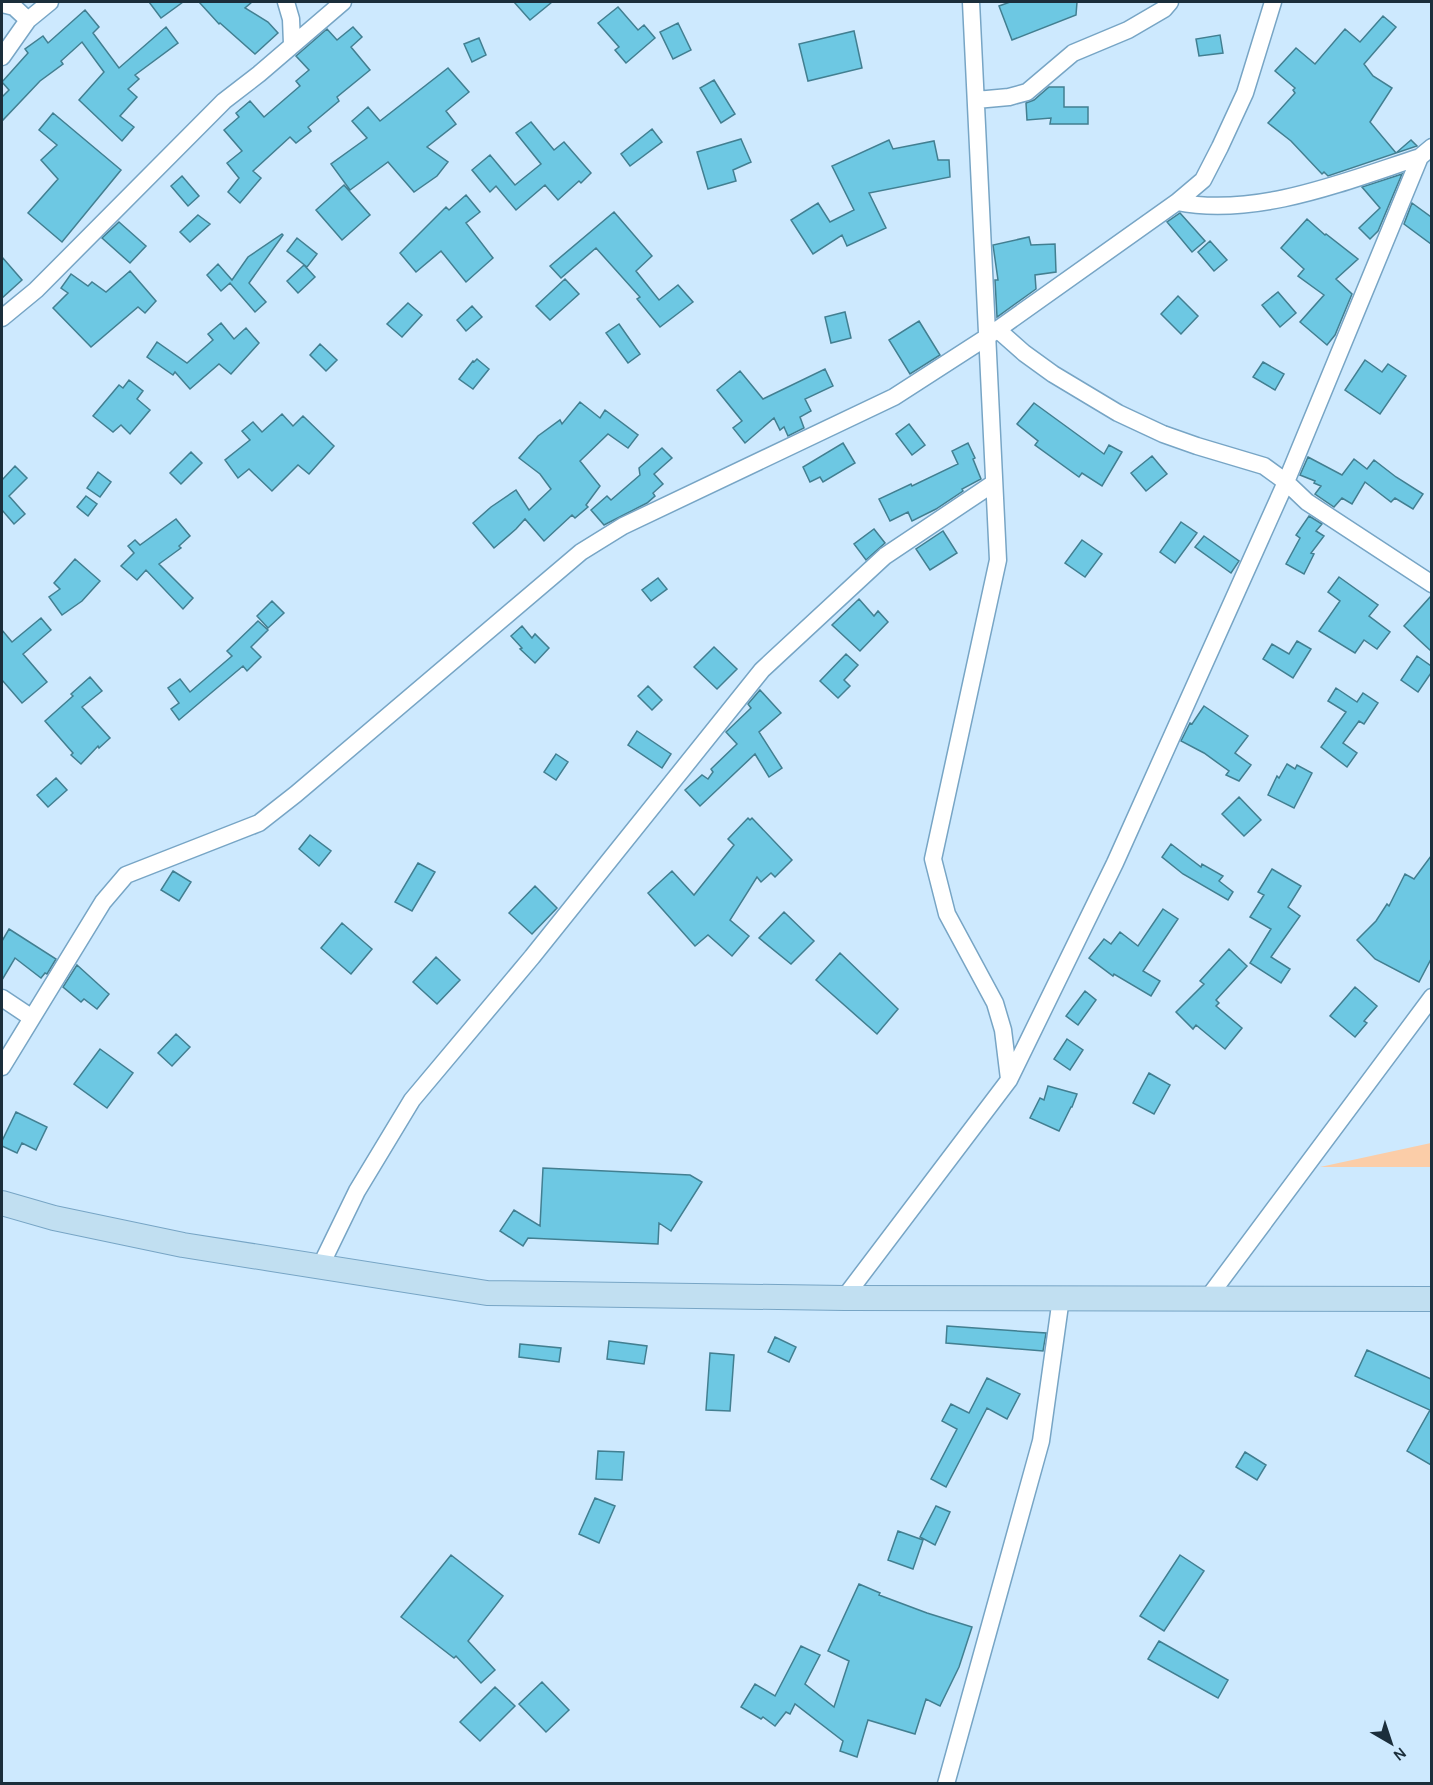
<svg xmlns="http://www.w3.org/2000/svg" width="1433" height="1785" font-family="Karla,sans-serif">
<rect width="100%" height="100%" fill="#cde9fe"/>
<!-- green -->
<path fill="#fbcda8" d="M1431,1143v24h-111z"/>
<!-- building -->
<path fill="#6dc8e3" stroke="#427f91" stroke-width="1.5" d="M149,2h34l-22,16z
M199,2h53l-7,6 23,14 10,11 -23,21 -35,-31 -1,1z
M514,2h38l-22,18z
M1010,2h67l-1,13 -64,25 -13,-34z
M618,7l20,23 6,-5 11,13 -29,25 -11,-13 4,-3 -21,-24z
M85,10l14,17 -6,6 26,35 47,-41 12,16 -43,32 4,4 -11,10 9,8 -17,19 14,11 -12,14 -43,-41 25,-28 -22,-30 -21,19 2,3 -23,17 -38,40v-24l7,-7 -7,-8 26,-29 -3,-4 18,-13 5,7z
M1383,16l13,11 -32,37 9,12 19,12 -22,34 26,31 15,-13 6,6 -89,30 -4,-4 -2,2 -31,-33 -23,-18 27,-30 -2,-3 2,-2 -20,-17 21,-23 19,16 30,-35 15,13z
M678,23l13,27 -18,9 -13,-27z
M353,27l9,10 -11,10 19,23 -33,27 2,4 -31,26 3,4 -15,12 -6,-6 -37,34 8,7 -21,25 -12,-11 11,-14 -12,-15 15,-12 -18,-21 15,-13 -3,-4 14,-12 14,16 36,-31 -4,-5 13,-11 -13,-14 31,-27 10,11z
M854,31l8,37 -54,13 -9,-37z
M1220,35l3,18 -24,3 -3,-17z
M479,38l7,17 -14,7 -8,-18z
M448,68l21,24 -23,19 10,13 -29,23 21,15 -11,14 -23,16 -26,-30 -38,28 -19,-26 36,-26 -15,-17 16,-14 12,14z
M714,80l21,34 -14,9 -21,-35z
M1049,87h15v20h24v17h-38l1,-6 -24,2 -1,-17 8,-3z
M53,113l68,57 -59,72 -34,-29 30,-34 -17,-19 16,-15 -18,-15z
M531,122l23,28 10,-8 27,31 -10,10 -2,-2 -21,19 -13,-15 -29,25 -20,-24 -6,6 -18,-22 18,-15 25,30 26,-21 -25,-31z
M652,129l10,13 -32,24 -9,-12z
M741,139l10,23 -18,8 3,11 -28,8 -11,-37z
M889,140l4,9 41,-8 4,19h11l1,17 -81,16 17,35 -39,18 -5,-11 -29,19 -22,-34 27,-17 12,19 24,-12 -22,-44z
M1402,174l-24,57 -8,8 -11,-11 21,-20 -18,-21z
M182,176l17,20 -11,10 -17,-20z
M344,185l26,30 -28,25 -26,-30z
M466,195l14,17 -14,11 27,35 -27,24 -25,-31 -25,21 -16,-19 46,-46 3,3z
M1412,203l19,14v27l-27,-20z
M614,212l38,44 -16,15 23,29 19,-15 15,17 -33,25 -23,-28 3,-2 -44,-49 -35,30 -11,-12z
M1180,213l25,28 -13,11 -25,-30z
M198,215l12,9 -20,18 -10,-10z
M1307,219l18,16 1,-1 32,25 -22,20 16,15 -17,41 -8,10 -27,-23 24,-27 -26,-19 6,-7 -23,-21z
M119,222l27,24 -16,17 -28,-25z
M282,234l1,1 -34,48 17,19 -11,10 -25,-29 -9,8 -14,-16 11,-11 14,16 16,-23z
M1029,237l2,8 24,-1 1,28 -21,3 1,14 -39,28 -2,-37h3l-5,-35z
M297,238l20,16 -10,13 -20,-16z
M1210,241l17,19 -13,11 -16,-19z
M2,257l20,23 -20,18z
M304,265l11,12 -17,16 -11,-12z
M130,271l26,30 -11,12 -7,-6 -47,40 -38,-39 15,-15 -7,-5 10,-14 17,12 4,-4 14,10z
M565,279l14,15 -29,26 -14,-14z
M1278,292l18,21 -16,14 -18,-22z
M1178,296l20,20 -17,18 -20,-20z
M408,303l14,12 -20,22 -15,-13z
M472,306l10,11 -16,14 -9,-11z
M845,312l6,26 -20,5 -6,-26z
M919,321l21,34 -30,19 -21,-34z
M221,323l13,16 12,-11 13,15 -28,31 -12,-10 -29,25 -15,-17 -2,3 -26,-18 10,-15 30,21 26,-23 -5,-6z
M619,324l21,30 -12,9 -22,-30z
M320,344l17,16 -11,11 -16,-16z
M477,359l12,10 -16,20 -14,-10 14,-18 1,1z
M1365,360l17,12 6,-8 18,12 -26,38 -35,-24z
M1263,362l21,12 -9,16 -22,-13z
M825,369l8,17 -28,13 6,12 -11,6 4,11 -16,8 -4,-9 -4,3 -6,-12 -29,25 -12,-15 9,-7 -25,-31 23,-19 23,28z
M129,380l14,11 -6,8 13,11 -20,24 -9,-9 -8,7 -20,-16 26,-31 4,3z
M580,402l20,16 5,-8 33,25 -10,13 -20,-14 -28,27 20,25 -14,19 2,2 -13,11 -3,-3 -28,26 -19,-22 -9,10 -22,19 -21,-25 18,-16 25,-17 13,20 22,-21 -11,-15 -21,-16 19,-22 22,-16 2,4z
M1034,403l70,51 5,-9 13,7 -20,34 -20,-13 -3,4 -44,-32 3,-4 -21,-17z
M282,414l11,12 10,-10 31,30 -25,28 -11,-9 -26,26 -23,-22 -11,9 -13,-18 25,-20 -8,-9 11,-9 9,10z
M909,424l16,21 -13,10 -16,-21z
M843,443l12,20 -32,19 -3,-5 -10,5 -7,-15z
M968,443l7,15 -2,1 8,20 -19,10 1,2 -27,18 -24,12 -4,-9 -18,9 -11,-22 32,-15 1,2 46,-22 -6,-13z
M662,448l10,10 -18,16 9,10 -10,9 2,3 -8,7 -43,22 -13,-15 16,-14 4,4 29,-25 -1,-7z
M191,452l11,11 -21,21 -11,-11z
M1152,456l15,18 -21,17 -15,-18z
M1308,457l34,18 12,-16 13,10 7,-9 22,17 27,17 -10,15 -18,-11 -4,4 -26,-20 -13,22 -10,-6 -8,9 -19,-13 6,-8 -7,-3 1,-2 -15,-6z
M15,466l12,12 -18,18 16,18 -11,10 -12,-14v-30z
M98,472l13,10 -11,15 -13,-9z
M86,496l11,8 -9,12 -11,-9z
M1309,516l13,8 -6,7 8,5 -13,17 3,1 -10,20 -18,-10 14,-26 -4,-3z
M176,519l14,17 -11,10 2,2 -22,16 34,34 -10,11 -37,-39 -9,10 -16,-14 13,-13 -6,-7 7,-6 5,5z
M1181,522l16,11 -22,30 -15,-11z
M874,529l11,14 -19,17 -12,-16z
M943,531l14,22 -27,17 -14,-21z
M1204,536l35,25 -8,12 -36,-26z
M1082,540l20,14 -17,23 -20,-14z
M75,559l25,22 -18,20 -20,14 -13,-18 11,-8 -6,-6z
M1339,577l39,28 -9,11 21,16 -13,17 -13,-9 -9,13 -36,-22 21,-30 -12,-9z
M658,578l9,11 -16,12 -9,-11z
M1431,596v55l-27,-25z
M859,599l15,17 4,-5 10,11 -28,29 -28,-26z
M272,601l12,12 -16,15 -11,-12z
M41,618l10,12 -28,24 24,28 -25,21 -20,-23v-50l10,12z
M258,621l10,9 -17,17 10,10 -14,14 -4,-5 -64,54 -8,-11 8,-6 -11,-15 12,-9 10,13 42,-36 -5,-5z
M522,626l10,12 3,-4 14,14 -14,15 -15,-14 2,-1 -11,-12z
M1297,641l14,8 -18,29 -30,-19 9,-15 17,10z
M714,647l23,22 -20,20 -23,-22z
M846,654l12,11 -14,15 6,6 -12,12 -18,-17z
M1417,656l14,10v7l-13,19 -17,-12z
M90,677l12,14 -20,16 28,31 -11,10 -1,-2 -17,18 -10,-9 2,-2 -28,-32 28,-25 -2,-2z
M648,686l14,14 -10,10 -14,-14z
M1336,688l21,14 6,-9 15,10 -14,21 -5,-3 -16,22 14,10 -10,14 -26,-20 25,-35 -18,-11z
M760,690l21,23 -22,19 23,36 -13,9 -14,-23 -55,52 -15,-16 17,-15 6,4 5,-7 -2,-3 26,-25 -11,-12 25,-24 -3,-4z
M1204,706l44,30 -13,17 16,12 -12,16 -13,-6 3,-4 -25,-18 -23,-12 9,-18 2,1z
M637,731l34,23 -9,14 -34,-23z
M556,754l12,8 -12,18 -12,-8z
M1287,764l8,5 2,-4 15,8 -18,35 -26,-13 9,-19 2,2z
M56,778l11,12 -19,17 -11,-12z
M1239,797l22,23 -17,16 -22,-22z
M748,818l2,2 2,-2 40,42 -17,17 -4,-4 -10,9 -4,-5 -27,43 19,16 -17,20 -24,-21 -13,11 -47,-53 24,-22 22,24 40,-50 -6,-6z
M310,835l21,16 -12,15 -20,-17z
M1171,844l30,23 1,-3 21,12 -4,5 14,11 -5,8 -45,-26 -21,-17z
M1431,856v103l-12,23 -44,-23 -18,-19 19,-19 11,-17 2,2 16,-32 9,5z
M418,863l17,9 -23,39 -17,-9z
M1272,869l29,17 -13,21 12,9 -29,41 19,12 -9,14 -31,-20 21,-34 -21,-12 14,-22 -6,-3z
M173,871l18,11 -12,19 -18,-11z
M535,886l22,22 -25,26 -23,-21z
M1163,909l15,10 -35,52 17,10 -9,15 -37,-22 -1,2 -24,-18 15,-19 7,5 9,-12 18,14z
M784,912l30,29 -23,23 -32,-26z
M342,923l30,26 -21,25 -30,-26z
M9,929l47,30 -9,15 -2,-1 -4,5 -26,-20 -13,22v-39z
M1229,949l18,17 -31,34 3,3 -3,3 26,22 -17,21 -29,-24 -3,4 -17,-17 28,-28 -4,-3z
M840,953l58,56 -21,25 -61,-54z
M436,957l24,23 -23,24 -24,-22z
M77,965l32,29 -12,15 -13,-10 -3,3 -18,-15z
M1355,987l22,19 -13,15 3,2 -12,14 -25,-21z
M1085,991l11,9 -18,25 -12,-9z
M176,1034l14,13 -18,19 -14,-13z
M1067,1039l16,11 -13,20 -16,-11z
M100,1049l33,24 -26,35 -33,-24z
M1149,1073l21,12 -16,29 -21,-11z
M1048,1086l29,8 -5,13h-1l-12,24 -29,-13 10,-20 4,2z
M16,1112l31,15 -11,23 -14,-7 -5,10 -15,-7v-5z
M543,1168l147,7 12,7 -31,49 -12,-8 -1,21 -130,-6 -5,8 -23,-15 14,-21 26,16z
M947,1326l99,7 -3,18 -97,-8z
M775,1337l21,10 -7,15 -21,-10z
M609,1341l38,5 -3,18 -37,-5z
M520,1344l41,4 -2,14 -40,-5z
M1367,1350l64,29v86l-24,-14 23,-41 -75,-34z
M710,1353l24,2 -4,56 -24,-1z
M987,1378l33,16 -13,25 -20,-11 -41,79 -15,-8 26,-50 -15,-8 9,-17 18,9z
M598,1451l26,1 -2,28 -26,-1z
M1245,1452l21,13 -9,15 -21,-13z
M595,1498l20,8 -16,37 -20,-9z
M936,1506l14,6 -15,33 -15,-8z
M898,1531l25,9 -10,29 -25,-9z
M451,1555l52,41 -35,45 27,29 -14,13 -25,-27 -2,2 -53,-41z
M1180,1555l24,16 -40,60 -24,-15z
M859,1584l21,9 -1,2 48,18 45,14 -13,40 -19,39 -14,-7 -11,35 -47,-14 -11,37 -17,-6 3,-10 -48,-37 -5,10 -4,-2 -11,14 -12,-9 -2,2 -20,-12 14,-23 20,12 26,-50 19,9 -15,29 29,23 15,-46 -21,-10z
M1159,1641l69,39 -10,18 -70,-39z
M542,1682l27,28 -23,22 -27,-28z
M495,1687l20,19 -35,35 -20,-19z"/>
<g fill="none" stroke-linecap="round" stroke-linejoin="round">
<!-- street casing -->
<g stroke="#77a5c5" stroke-width="19">
<path id="street" d="M286,2l5,17 1,25
M971,2l27,558 -65,299 14,55 48,89 8,27 6,49
M2,4l12,3 14,13
M2,57l26,-37 22,-18
M976,100l33,-3 18,-5 46,-39 55,-23 36,-21 6,-7
M1177,202c79,16 169,-21 243,-45l12,-10
M2,318l34,-28 188,-189 35,-27 84,-72
M998,330l26,23 29,21 65,39 45,21 34,12 67,20 22,16 21,20 125,82
M2,998l30,20
M2,1067l101,-165 23,-27 133,-52 37,-29 285,-242 42,-26 271,-129 93,-60 190,-135 26,-22 17,-33 25,-54 28,-91
M320,1267l37,-76 55,-91 120,-143 230,-287 123,-114 109,-73
M844,1298l165,-218 106,-217 171,-381 134,-325
M1207,1299l225,-302
M946,1784l95,-343 20,-143"/>
</g>
<!-- secondary casing -->
<g stroke="#77a5c5" stroke-width="26">
<path id="secondary" d="M2,1203l52,15 129,27 304,48 357,5 588,1"/>
</g>
<!-- street -->
<use href="#street" stroke="#fff" stroke-width="16"/>
<!-- secondary -->
<use href="#secondary" stroke="#c1dff1" stroke-width="24"/>
</g>
<!-- border -->
<rect width="1433" height="1785" fill="none" stroke="#1b2e3b" stroke-width="6"/>
<!-- north arrow -->
<g transform="translate(1391 1743) rotate(141)" stroke="#cde9fe" stroke-width="4.5" paint-order="stroke">
<path d="M0-4.5L10 22L0 15L-10 22Z" fill="#1b2e3b"/>
<text y="-9" font-size="16" font-weight="bold" text-anchor="middle" fill="#1b2e3b">N</text>
</g>
</svg>
